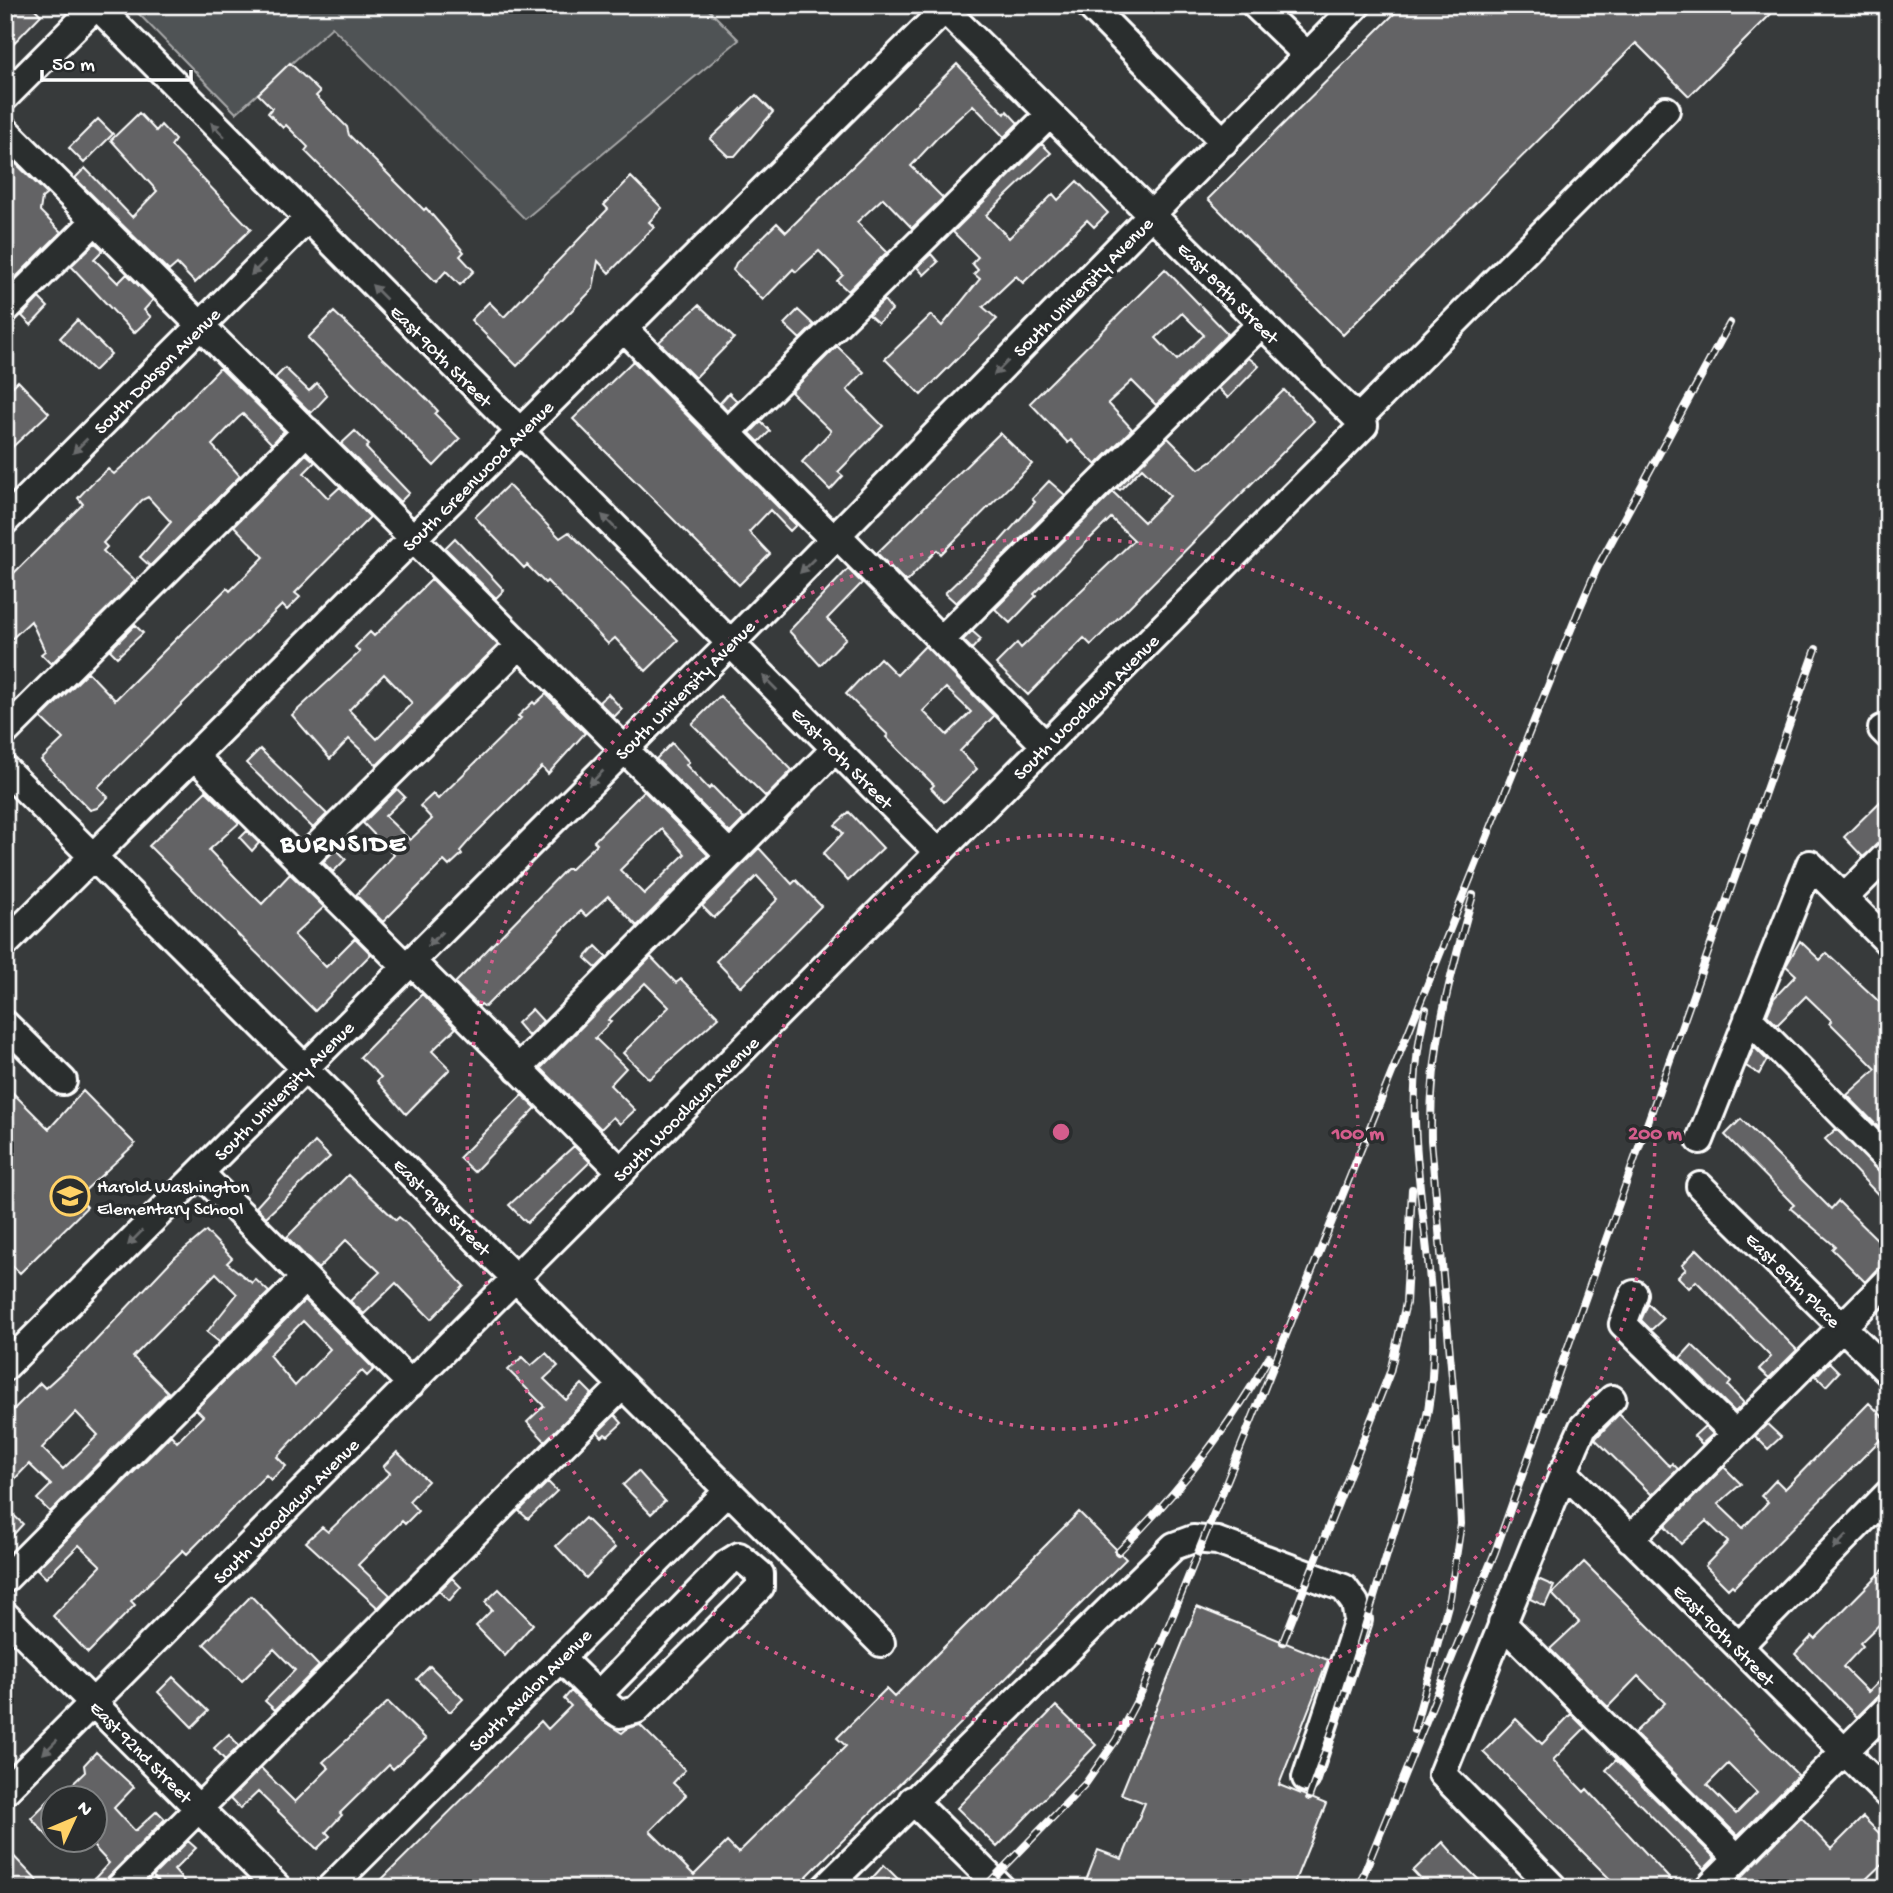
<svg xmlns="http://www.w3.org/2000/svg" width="1893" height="1893" font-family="'Gochi Hand',sans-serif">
<rect width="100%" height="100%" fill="#373a3b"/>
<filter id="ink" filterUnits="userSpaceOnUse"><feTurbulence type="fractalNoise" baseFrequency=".0143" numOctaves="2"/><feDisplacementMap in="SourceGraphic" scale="14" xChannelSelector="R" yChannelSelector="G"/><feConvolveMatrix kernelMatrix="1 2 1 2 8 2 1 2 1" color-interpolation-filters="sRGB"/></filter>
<g filter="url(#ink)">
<!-- green -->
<path fill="#505354" stroke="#a8a9aa" stroke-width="2" d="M130,5h574l35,35 -214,179 -193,-192 -96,86z"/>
<!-- building -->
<path fill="#636465" stroke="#fff" stroke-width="2" fill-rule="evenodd" d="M15,5h16l10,10 -36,37v-37z
M1403,5h377l-91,91 -53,-53 -293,292 -135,-136z
M290,63l30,29 -4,4 31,31 2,8 75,75 2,-2 38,44 -4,4 14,15 -14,14 -14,-14 -10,11 -131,-131 3,-4 -22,-22 -3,3 -15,-15 4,-5 -14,-14z
M957,64l48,50 2,-3 11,12 -14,14 -31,-32 -36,33 -26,28 32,32 -31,30 -29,-30 -26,24 30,30 -39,39 -11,-10 6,-6 -24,-24 -23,21 -3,-3 -30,31 -30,-30 3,-7 41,-40 9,9z
M756,95l17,17 -38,44h-7l-18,-17z
M139,113l17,18 5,-6 14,15 -4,6 80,83 -56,54 -18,-19 -8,7 -94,-93 10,-10 47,49 25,-26 -46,-51z
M98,119l15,15 -29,29 -15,-15z
M1042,144l9,9 -65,62 23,23 44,-44 5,6 19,-19 31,32 -14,14 -7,-7 -64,63 -7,-7 -33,31 14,12 -76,76 -36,-36 46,-44 11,11 38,-47 -6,-5 4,-4 -6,-7 6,-6 -25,-25z
M5,153l42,41 -5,4 -2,13 21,21 -56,56z
M631,177l31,31 -13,14 5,5 -45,46 -11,-12 -5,28 -76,77 -46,-46 18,-18 15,15 104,-108 -4,-4z
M95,243l8,7 -9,9 24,24 9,-9 26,26 -9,10 7,7 -17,16 -63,-67z
M931,254l7,8 -14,13 -7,-8z
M1165,269l63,65 -72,71 -24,-24 -24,22 24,26 -36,36 -25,-25 -3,3 -38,-40zM1182,313l22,22 -27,25 -21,-22z
M39,298l9,9 -17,18 -9,-9z
M884,300l8,10 -14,13 -9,-8z
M699,305l35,33 -39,40 -36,-36z
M798,310l16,15 -14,14 -16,-15z
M334,312l94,88 10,11 -3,3 25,25 -26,27 -126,-128z
M77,320l34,34 -17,17 -34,-33z
M837,346l27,26 -17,18 36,36 -45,46 5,4 -13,14 -28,-28 29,-31 -40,-39z
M1249,358l10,8 -31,32 -10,-10z
M633,361l163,164 -6,6 -20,-21 -21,22 21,22 -31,31 -166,-166z
M220,368l64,63 -12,13 -29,-30 -5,4 -26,27 28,31 -90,90 -10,-9 31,-35 -23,-25 -6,3 -39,43 4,4 -4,4 32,30 -84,83 -10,-10 4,-3 -14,-30 -26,24v-63l78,-78 -5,-6 13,-14 17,-15 6,5 17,-15z
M285,368l24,23 8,-8 10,13 -16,17 -36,-35z
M18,381l31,32 -44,41v-60z
M1284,390l30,31 -223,224 -7,-7 -56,57 -32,-31 21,-21 4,5 113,-108 -23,-22 -77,76 2,2 -26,27 -15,-14 118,-117 31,30 26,-26 -28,-28 -22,22 -3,-2 51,-50 31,31 15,-10z
M729,393l8,8 -10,10 -7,-8z
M761,422l9,9 -11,11 -9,-9z
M355,431l14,14 -3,3 43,45 -9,9 -59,-58z
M1000,433l32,31 -91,90 -4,-4 -31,32 -29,-29z
M306,454l9,8 -11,11 24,25 12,-11 30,30 -75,76 5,4 -13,13 -5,-5 -184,182 10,10 -11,11 -7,2 -49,-50 22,-21 -22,-21 47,-46 27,28 112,-112 3,3 34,-34 -30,-31z
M1049,481l16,14 -109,108 -11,-10 56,-53 34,-38 -3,-3z
M508,485l52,53 9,-6 109,108 -32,31 -31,-33 -7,6 -61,-63 -2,2 -18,-18 -3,3 -49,-51z
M455,538l49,52 -8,8 -51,-50z
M848,569l14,14 -35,36 19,19 -26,27 -31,-34z
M432,579l66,66 -121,120 -28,-26 -19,20 -38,-44 68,-63 -5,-5 15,-15 4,4zM384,674l28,29 -35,36 -28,-29z
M135,625l8,8 -26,24 -7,-7z
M972,631l9,8 -9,10 -9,-9z
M925,646l69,70 -34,35 17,18 -33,33 -13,-14 3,-3 -48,-48 2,-2 -42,-41 34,-36 17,17zM946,688l25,24 -24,23 -24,-24z
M546,694l39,39 -37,41 -6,-7 -68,68 -14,16 2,3 -13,12 -5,-5 -61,61 -27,-27 38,-40 -31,-32 34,-34 8,8 -20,19 25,24 22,-21 -12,-13 13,-12 5,5 83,-81 -3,-2 15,-14 2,2z
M608,694l14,15 -8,8 -15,-15z
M720,696l72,74 -26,27 -74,-73z
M672,743l17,19 -3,3 23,24 3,-3 32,33 -14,14 -74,-74z
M260,749l67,65 -14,14 -67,-65z
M206,791l33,32 -30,27 27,28 26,26 28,-30 34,33 -30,28 32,32 29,-29 16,16 -56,57 -166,-165z
M644,791l64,64 -71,71 -29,-30 -22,20 -5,-5 -96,96 -4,-3 -2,2 -24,-23 111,-114h5l26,-25 -3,-3zM662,829l23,25 -41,40 -24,-24z
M1888,794v42l-25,21 -19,-20z
M849,812l34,36 -35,33 -25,-27 20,-21 -8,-8z
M247,831l12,12 -7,8 -12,-13z
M759,848l33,36 4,-4 25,26 -80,81 -25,-26 62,-62 -21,-23 -43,42 -12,-12z
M336,849l10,10 -13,13 -10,-10z
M1800,941l20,19 7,-7 61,57v127l-41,-42 29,-26 -46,-46 2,-2 -26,-25 -29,29 -10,-10 7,-17 22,-23 -10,-9z
M596,946l11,11 -11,11 -11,-10z
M651,957l25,26 5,-4 38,38 -70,62 -26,-26 46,-46 -24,-24 -37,37 3,2 -16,16 31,30 -16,17 25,25 -15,14 -7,-7 -12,12 -60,-61z
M422,994l34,34 -24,23 18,18 -44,45 -29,-33 4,-4 -21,-20z
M532,1009l11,12 -15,15 -11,-13z
M1754,1047l13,13 -8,14 -13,-8z
M5,1085l44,44 34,-38 52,53 -57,53 9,10 -67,66 -15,-15z
M522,1095l14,13 -62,64 -15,-14z
M1741,1119l90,90 7,-8 50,49v16l-11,3 -12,13 -33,-33 3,-3 -45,-38 4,-3 -69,-70z
M1836,1129l52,49v27l-63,-66z
M315,1142l15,15 -64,60 -10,-10z
M574,1146l16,16 -63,61 -18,-18z
M348,1175l48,45 3,-3 6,5 59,64 -33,33 -35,-36 -32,31 -14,-13 30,-29 -34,-32 -28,29 -31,-32z
M206,1231l26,27 -5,5 25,20 3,-4 14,13 -50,50 -12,-10 30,-38 -21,-21 -83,84 35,35 -19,20 -99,100 -13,-13 14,-14 -22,-21 -24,25v-71l35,-35 5,5 41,-37 86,-91zM76,1412l22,23 -35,34 -21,-21z
M1697,1249l100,101 -28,28 -10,-9 12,-12 -75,-76 -7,7 -11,-11 8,-8 -4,-4z
M305,1300l69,69 -7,7 -5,-5 -21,19 -64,67 9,9 -15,14 -5,-5 -79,79 -4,-4 -52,51 4,4 -47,48 -35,-37 48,-50 -22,-21 -33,33 -9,-9 134,-134 6,7 26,-26 -7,-7zM303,1321l27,28 -35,37 -26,-31z
M1648,1304l15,15 -12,11 -10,-10z
M1692,1345l39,37 -3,4 16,17 -9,9 -55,-54z
M546,1353l12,13 -14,13 22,21 16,-16 10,10 -47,47 -18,-19 17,-16 -36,-36 14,-13 9,9z
M1829,1362l10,10 -13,14 -10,-10z
M1869,1403l19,19v10l-154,155 -2,-2 -4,4 -23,-23 23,-24 -22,-21 -25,23 -16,-18 59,-59 17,17 -23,20 25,24 25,-26 -7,-6 15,-16 9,9z
M1619,1414l47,49 4,3 2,-3 6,6 -26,26 -57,-56z
M615,1415l7,8 -14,13 -3,-2 -3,3 -4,-5z
M1767,1424l14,13 -13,12 -13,-13z
M1705,1426l8,8 -11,10 -8,-8z
M397,1452l31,29 -19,20 9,10 -13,13 -3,-3 -44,44 32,30 -12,13 -72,-66 16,-15 6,5 62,-59 -7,-6z
M638,1471l27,30 -14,13 -28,-29z
M548,1482l9,9 -29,28 -9,-8z
M5,1507l18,17 -18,20z
M1079,1512l47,47 -331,329h-422l168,-167 7,8 23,-23 -7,-7 7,-8 29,28 22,14 6,-5 12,-3 45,45 -12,13 13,12 -36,36 44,44 33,-33 11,11 108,-107 -9,-8 49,-49 8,8z
M585,1518l30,30 -29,30 -30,-32z
M1584,1562l214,213 -60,61 -104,-103 31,-30 -27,-27 -30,31 -58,-58 29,-27 -27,-28zM1728,1764l29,29 -21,21 -29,-29z
M1888,1565v51l-28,27 3,3 -20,21 25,25 20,-20v21l-11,4 -20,20 -62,-63 17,-18 3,3z
M452,1578l9,9 -12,14 -10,-10z
M1538,1579l16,7 -9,20 -15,-7z
M499,1589l34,35 -28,32 -29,-30 16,-16 -7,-8z
M251,1596l68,70 -44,44 -10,-9 30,-31 -21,-21 -32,32 -38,-37z
M1197,1607l131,53 -49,125 47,19 -34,84h-209l15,-38 24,9 23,-56 -24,-9z
M430,1666l33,33 -13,13 -33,-33z
M173,1677l35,34 -16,16 -34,-35z
M388,1702l38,37 -33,30 -4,-4 -49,48 2,2 -16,17 4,4 -13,13 -59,-57 -18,17 -10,-10 31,-31 34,34 34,-34 -6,-6z
M1056,1706l40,39 -99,102 -40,-39z
M1571,1714l14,14 -32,32 31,32 3,-3 91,99h-59l-136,-136 33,-33 26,25z
M229,1734l10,12 -14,14 -11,-12z
M96,1752l38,35 -20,21 21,23 22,-20 8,8 -57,58 -4,11 -11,-8 16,-17 -15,-16v-49h-36l27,-26 -1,-7z
M1616,1760l99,98 -11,11 -98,-99z
M52,1797v44l-21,-23z
M1801,1817l30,32 32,-32 25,25v16l-31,30h-126z
M188,1841l8,7 -22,22 16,18h-27l-10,-12z
M1443,1842l15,17 29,29h-58l-16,-17z
M5,1847l39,41h-34l-5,-6z
M884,1865l23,23h-44z"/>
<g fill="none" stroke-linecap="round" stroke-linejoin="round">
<!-- minor casing -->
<g stroke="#fff" stroke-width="32">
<path id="minor" d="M96,5l843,848
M1089,5l135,137
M1255,5l53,51
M5,97l91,-91
M5,130l725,725
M5,310l91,-90
M624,329l209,210
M1358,419l308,-309
M727,433l323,-319
M5,521l301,-301
M837,535l208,210
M941,640l320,-316
M1882,729l6,6
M5,732l302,-301
M194,756l212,211
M5,769l876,874
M301,862l219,-217
M1844,898l44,-44
M5,944l944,-939
M412,962l210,210
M1748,1018l140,142
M5,1024l58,57
M518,1069l317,-320
M1700,1140l110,-276 78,78
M200,1173l211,211
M1700,1186l188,186
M1634,1294l-11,30 112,110
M5,1367l726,-724 626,-638
M1563,1471l325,324
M1630,1539l258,-258
M5,1579l300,-301
M5,1615l273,273
M1502,1623l235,235
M1739,1646l149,-152
M560,1658l51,50 9,6 16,-4 124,-123v-13l-21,-18 -13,8 -128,131
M5,1791l1359,-1366 -419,-415
M912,1800l89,88
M119,1888l503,-502
M330,1888l398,-397
M825,1888l349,-342 19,-7 24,2 127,47 11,15 3,17 -52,158
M1554,1888l-112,-114 133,-329 8,-18 29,-28
M1708,1888l180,-180"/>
</g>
<!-- minor -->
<use href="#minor" stroke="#2a2d2e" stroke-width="26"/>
<!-- rail casing -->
<g stroke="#fff" stroke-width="8">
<path id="rail" d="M1118,1552c59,-58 110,-122 151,-195
M1283,1642l107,-270 16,-69 6,-114
M1414,1730l36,-132 11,-74 -5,-102 -25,-282c-2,-88 18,-161 42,-245
M1309,1797c30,-81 54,-164 79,-246 17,-58 40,-114 44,-174 9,-123 -38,-247 -6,-368
M984,1888l102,-105 30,-43 27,-51 435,-1077 19,-44 133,-245
M1358,1888l137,-336 321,-903"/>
</g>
<!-- rail -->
<use href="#rail" stroke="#2a2d2e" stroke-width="5" stroke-dasharray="16" stroke-linecap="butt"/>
</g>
<!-- one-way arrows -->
<defs><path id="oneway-solid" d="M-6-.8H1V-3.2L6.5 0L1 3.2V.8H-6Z" transform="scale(1.75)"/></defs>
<g fill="#6a6c6d">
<use href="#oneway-solid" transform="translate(218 130) rotate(-134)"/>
<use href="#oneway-solid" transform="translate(258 268) rotate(135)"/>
<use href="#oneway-solid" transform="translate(379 292) rotate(-135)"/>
<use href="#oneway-solid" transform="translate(1001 368) rotate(135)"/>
<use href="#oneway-solid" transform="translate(80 446) rotate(135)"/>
<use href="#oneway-solid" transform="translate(609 522) rotate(-135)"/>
<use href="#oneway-solid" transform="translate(807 566) rotate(135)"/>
<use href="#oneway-solid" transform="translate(770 683) rotate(-135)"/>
<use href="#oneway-solid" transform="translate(596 778) rotate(135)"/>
<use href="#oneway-solid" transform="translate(435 939) rotate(135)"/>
<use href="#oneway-solid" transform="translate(135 1238) rotate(135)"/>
<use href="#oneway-solid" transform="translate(1840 1542) rotate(134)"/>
<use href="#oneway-solid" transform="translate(50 1747) rotate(135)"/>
</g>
</g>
<!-- distance rings -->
<g fill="none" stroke="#d45d8c" stroke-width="3.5" stroke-dasharray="3.5 7">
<circle cx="1061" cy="1132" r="297"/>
<circle cx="1061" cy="1132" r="594"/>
</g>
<!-- icons -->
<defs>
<g id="school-ring" transform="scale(2.0125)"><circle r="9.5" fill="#2a2d2e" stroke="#ffd166" stroke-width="1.5"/><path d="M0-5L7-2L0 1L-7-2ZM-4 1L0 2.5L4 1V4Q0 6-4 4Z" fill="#ffd166"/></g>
</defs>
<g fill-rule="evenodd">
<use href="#school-ring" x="70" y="1196"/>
</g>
<g text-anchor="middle" stroke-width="7" stroke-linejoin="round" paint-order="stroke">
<!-- street labels -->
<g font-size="19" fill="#fff" stroke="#2a2d2e">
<text transform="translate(1082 286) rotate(-45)" y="7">South University Avenue</text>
<text transform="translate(1229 292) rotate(45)" y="7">East 89th Street</text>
<text transform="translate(442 355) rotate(45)" y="7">East 90th Street</text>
<text transform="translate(156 370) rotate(-45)" y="7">South Dobson Avenue</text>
<text transform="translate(477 475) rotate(-45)" y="7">South Greenwood Avenue</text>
<text transform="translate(684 689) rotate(-45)" y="7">South University Avenue</text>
<text transform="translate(1085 706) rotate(-45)" y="7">South Woodlawn Avenue</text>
<text transform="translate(843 757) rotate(45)" y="7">East 90th Street</text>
<text transform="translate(283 1090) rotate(-45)" y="7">South University Avenue</text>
<text transform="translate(685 1108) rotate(-45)" y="7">South Woodlawn Avenue</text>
<text transform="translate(443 1206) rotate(45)" y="7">East 91st Street</text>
<text transform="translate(1794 1279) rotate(45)" y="7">East 89th Place</text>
<text transform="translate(285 1510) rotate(-45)" y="7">South Woodlawn Avenue</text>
<text transform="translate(1725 1634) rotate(45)" y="7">East 90th Street</text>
<text transform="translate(529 1689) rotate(-45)" y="7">South Avalon Avenue</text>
<text transform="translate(142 1751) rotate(45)" y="7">East 92nd Street</text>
</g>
<!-- poi labels -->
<g font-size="19" fill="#fff" stroke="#2a2d2e" text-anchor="start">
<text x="97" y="1192">Harold Washington<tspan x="97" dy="22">Elementary School</tspan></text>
</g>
<!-- district labels -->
<g font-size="26" font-weight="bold" letter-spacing="2" fill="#fff" stroke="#2a2d2e">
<text x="344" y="851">BURNSIDE</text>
</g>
</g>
<circle cx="1061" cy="1132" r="10" fill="#d45d8c" stroke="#2a2d2e" stroke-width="3.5"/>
<g font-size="21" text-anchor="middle" font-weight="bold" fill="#d45d8c" stroke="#2a2d2e" stroke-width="7" stroke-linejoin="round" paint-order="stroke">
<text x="1358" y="1139">100 m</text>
<text x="1655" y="1139">200 m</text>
</g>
<!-- margin -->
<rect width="1893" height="1893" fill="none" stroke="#2a2d2e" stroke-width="28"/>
<rect x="14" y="14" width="1865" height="1865" fill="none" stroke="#fff" stroke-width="2.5" filter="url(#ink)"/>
<!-- north arrow -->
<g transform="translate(74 1819) rotate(46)"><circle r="33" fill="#2a2d2e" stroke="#7f8182" stroke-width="2"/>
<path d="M0-5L12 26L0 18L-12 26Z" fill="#ffd166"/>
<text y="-10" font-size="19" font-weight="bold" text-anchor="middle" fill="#ffffff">N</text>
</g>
<!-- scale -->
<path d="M42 70v10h149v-10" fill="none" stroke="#ffffff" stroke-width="3.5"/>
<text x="52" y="70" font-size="21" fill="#ffffff" stroke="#2a2d2e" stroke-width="5" paint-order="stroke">50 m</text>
</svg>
